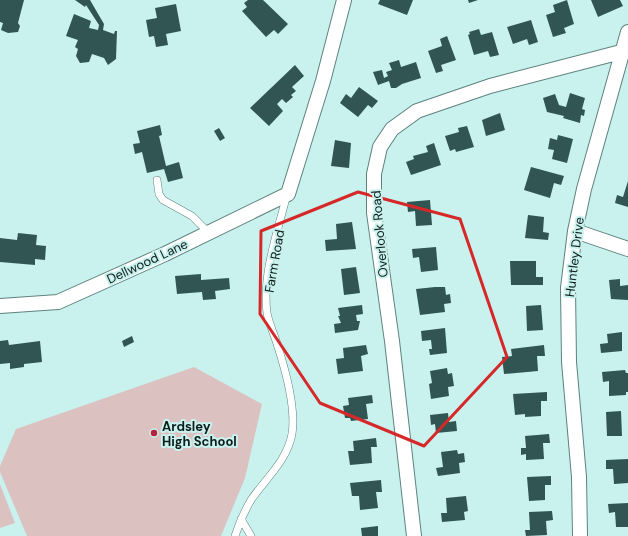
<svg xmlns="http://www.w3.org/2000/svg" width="628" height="536" font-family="'DM Sans',sans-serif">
<rect width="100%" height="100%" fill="#c9f2ee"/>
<!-- grass -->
<path fill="#dcc1c1" d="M194,367l68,37 -17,74 -24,58h-194l-27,-64v-6l16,-37z
M0,484l15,39 -15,5z"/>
<!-- building -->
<path fill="#315552" d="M0,0h24l-6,23 2,3 -2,6 -10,1 -7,-3 2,-7 -3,-1z
M75,0h15l14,24 -1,6 11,4 1,-3h2l-1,28 -8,6 -4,-7 -12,-4 -3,8 -9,1 -4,-7 2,-7 -3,-2 3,-7 -12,-4 8,-22 17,7 -2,7 9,2 1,-5 -13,-20 -1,2z
M248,0h15l25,24 -10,10 -4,-4 -8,7 -24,-26 5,-4 -3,-4z
M380,0h33l-6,15 -29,-11z
M468,0h10l-9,3z
M567,0l7,24 -10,4 2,5 -13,4 -7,-22 9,-3 -2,-7z
M591,0h29l3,6 -25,11z
M176,4l5,27 -15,3 2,11 -12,2 -2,-11 -5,1 -3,-17 11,-2 -2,-10z
M531,20l7,22 -9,3 -2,-6 -14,5 -6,-17z
M479,29l2,6 11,-3 7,23 -9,2 -2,-6 -14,4 -6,-20 2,-1 -1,-2z
M447,36l9,24 -15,5 2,6 -7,2 -8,-22 14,-5 -2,-7z
M399,60l2,7 15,-5 5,16 -19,6 -6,4h-5l-2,-7 -11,4 -5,-13 9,-2 2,8 4,-2 -2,-4 6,-2 -3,-7z
M295,65l9,11 -12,11 4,4 -5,4 2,2 -7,6 -4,-4 -5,5 6,7 -14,15 -19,-18z
M359,87l19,14 -6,7 -4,-3 -10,12 -18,-14 6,-9 5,4z
M570,93l15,5 -3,11 3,1 -1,6 -3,-1 -1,8 -17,-5 1,-2 -17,-4 -4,-14 12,-4 4,11 7,2z
M500,113l5,17 -19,6 -4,-16z
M160,125l2,10 -3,1 7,30 13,-4 4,16 -15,4 -4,-13 -17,4 -5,-21 -7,2 -2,-10 7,-1 -3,-12z
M467,126l7,21 -18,5 -1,-3 -5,2 -5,-15 14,-4 -1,-4z
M219,128l6,10 -5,3 -6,-10z
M558,135l15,4 -6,24 -15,-4 2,-9 -6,-1 2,-11 7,2z
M335,140l16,3 -2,25 -18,-2z
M434,143l7,22 -30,10 -5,-13 8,-3 -1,-3 15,-4 -2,-6z
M531,167l33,9 -3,9 -7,-2 -4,15 -26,-8z
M628,181v26l-13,-4 2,-8 6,2z
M430,200l2,25 -16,1 -1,-15 -7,1 -1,-10z
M528,215l16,2 -1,15 6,1 -1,7 -23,-2z
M352,222l4,27 -30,2 -1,-11 12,-1 -1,-15z
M18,233l19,2 -1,10 10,1 -1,14 -10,-1v6l-35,-3v-24l17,2z
M436,247l2,23 -17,2 -2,-15 -6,1 -1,-9z
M510,261h26v16h7v8h-32z
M356,267l4,26 -16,2 -3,-26z
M201,274v6l28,-2 1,11 -15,2 1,8 -13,1 -1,-8 -25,2 -2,-18z
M620,279v7l8,-1v15l-17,-1 -2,-19z
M435,287h10l1,8 4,-1 1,9 -7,1 1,8 -25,3 -4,-26z
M362,305l1,9 -7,1 1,6h3l-2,9 -23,3 -1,-9 7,-1 -3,-7h2l-2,-8z
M541,305l2,25 -16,1 -1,-25z
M445,328l2,25 -17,2 -1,-6h3l-1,-9 -9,1 -1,-10z
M622,332v19l-21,2 -1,-9 8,-1 -1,-9z
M132,336l2,6 -10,5 -2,-6z
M8,340l1,5 31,-4 2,21 -18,2v3l-14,2v-6l-10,1v-23z
M366,345l2,9 -7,2 2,15 -25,3 -2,-15 8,-1 -1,-10z
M544,345l1,11h-8l1,15 -34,3 -2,-17 10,-1 -1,-7z
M447,368l1,6 4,-1 2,13 -6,1 1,9 -18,3 -2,-15 3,-1 -2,-12z
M625,370l1,3h2v19h-2v3l-17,1v-15l-6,1 -1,-10z
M547,392v9h-6v15l-16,1v-3l-10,1 -2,-21z
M372,395l1,8 -7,1 2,15 -17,2 -1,-3h-5l-2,-12 6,-1 -1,-7z
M621,411l1,25h-15l-1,-24z
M448,413l1,9 7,-1 1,10 -21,2 -1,-9 -4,1 -1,-10z
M549,434l1,9h-7l1,16 -18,1v-6l-5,1v-7h5l-1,-12z
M376,438l1,9h-6l1,16 -22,2 -2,-14h6l-1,-10z
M457,450l1,4 6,-1 1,9 -6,1 1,10 -22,3 -2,-8 7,-1 -2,-15z
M628,459v24l-14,1 -1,-15h-7v-9z
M551,476v9h-6v15l-16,1 -2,-24z
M381,480l1,12h-6l2,16 -18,2 -1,-14h-7l-2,-13z
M466,496l2,15 -4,1 1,8 -23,2 -1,-9h6l-1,-15z
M628,503v24h-12l-1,-15 -6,1 -1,-9z
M552,511l1,9 -7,1 1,14 -21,1 -1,-6h5l-1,-18z
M378,526v10h-16l-1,-8z"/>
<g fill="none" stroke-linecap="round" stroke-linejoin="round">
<!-- service casing -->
<g stroke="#5d827f" stroke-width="8">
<path id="service" d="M157,180l2,14 4,6 29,16 16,16
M241,519l10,17
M235,536c4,-13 9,-24 16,-36 15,-22 36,-39 41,-66 4,-25 -6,-62 -14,-87 -3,-11 -9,-23 -11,-34 -5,-39 11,-82 20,-119"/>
</g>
<!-- minor casing -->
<g stroke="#5d827f" stroke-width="16">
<path id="minor" d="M575,231l53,18
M0,306l58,-4 107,-48 123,-60 35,-113 21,-81
M414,536l-22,-195 -18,-128v-39l6,-27 12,-18 25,-18 73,-25 131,-34
M580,536l-1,-59 -10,-115 -1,-74 7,-57 9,-42 44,-157"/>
</g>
<!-- service -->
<use href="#service" stroke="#fff" stroke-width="7"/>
<!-- minor -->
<use href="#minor" stroke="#fff" stroke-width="14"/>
</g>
<!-- marked area -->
<path fill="none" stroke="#d62828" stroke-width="3" stroke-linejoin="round" d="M358,192l102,27 47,138 -83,89 -104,-43 -60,-89 1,-83z"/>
<!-- markers -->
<circle fill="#b4223d" stroke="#c9f2ee" stroke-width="1.5" cx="154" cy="433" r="4"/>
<g text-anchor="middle" stroke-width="4" stroke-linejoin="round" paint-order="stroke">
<!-- street labels -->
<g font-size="13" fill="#0e1d1b" stroke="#c9f2ee">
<text transform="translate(379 234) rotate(-95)" y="5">Overlook Road</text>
<text transform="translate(574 257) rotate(-83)" y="5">Huntley Drive</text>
<text transform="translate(147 261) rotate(-25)" y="5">Dellwood Lane</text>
<text transform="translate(274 261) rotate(-80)" y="5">Farm Road</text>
</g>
<!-- poi labels -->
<g font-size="13" font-weight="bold" fill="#0e1d1b" stroke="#c9f2ee" text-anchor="start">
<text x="162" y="431">Ardsley<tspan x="162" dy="15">High School</tspan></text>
</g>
</g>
</svg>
